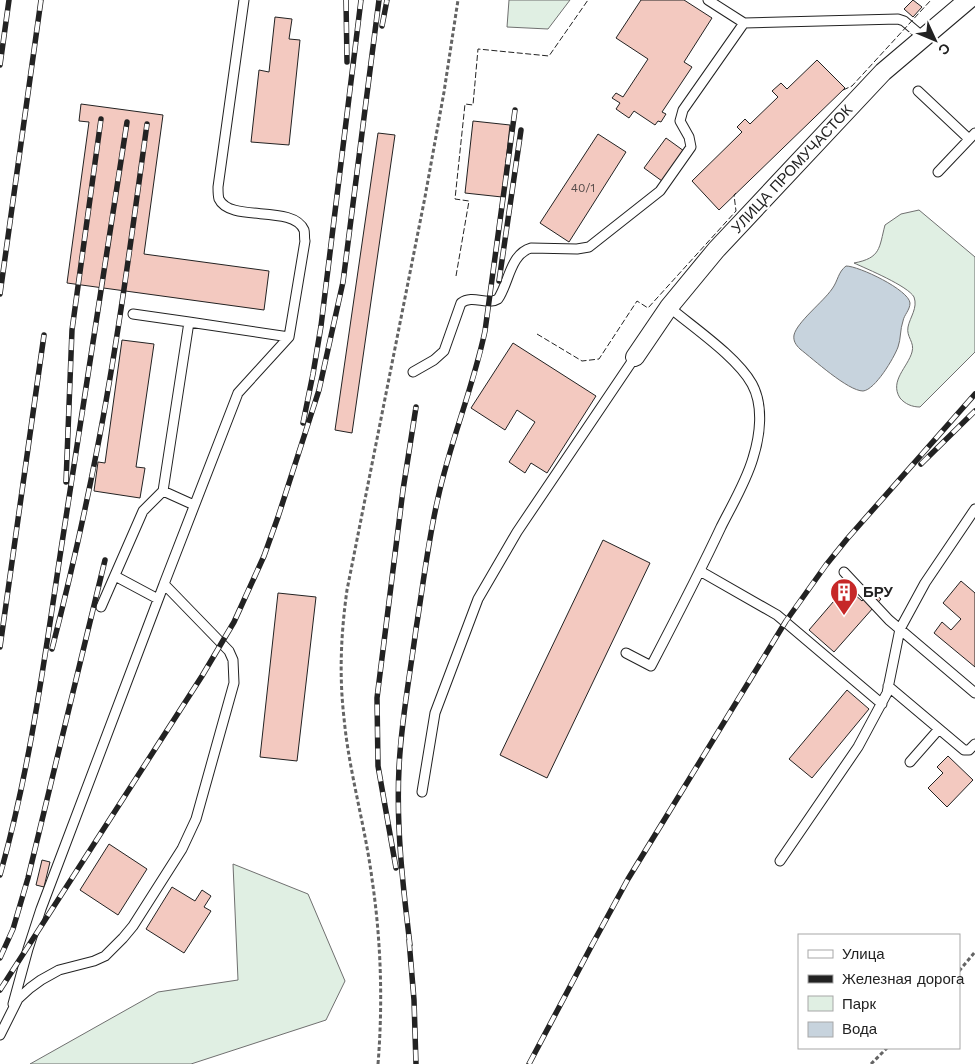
<svg xmlns="http://www.w3.org/2000/svg" width="975" height="1064" font-family="'Work Sans',sans-serif">
<rect width="100%" height="100%" fill="#fff"/>
<!-- green -->
<path fill="#e0efe3" stroke="#6f6f6f" d="M509,0h61l-22,29 -41,-2z
M919,210l56,47v95l-55,55c-8,0 -15,-3 -20,-9 -11,-17 8,-31 12,-46 3,-10 -6,-15 -4,-25 2,-10 10,-19 6,-30 -6,-11 -47,-28 -60,-34 27,-5 25,-15 31,-38l16,-11z
M233,864l75,30 37,87 -19,39 -135,44h-161l128,-72 80,-12z"/>
<!-- water -->
<path fill="#c7d3dd" stroke="#6f6f6f" d="M846,266c13,0 63,24 64,37 0,7 -6,12 -7,18 -3,8 -2,18 -5,26 -4,11 -23,43 -35,44 -15,0 -50,-32 -63,-42 -4,-4 -7,-8 -6,-14 3,-13 29,-33 38,-46 6,-8 6,-17 14,-23z"/>
<!-- building -->
<path fill="#f3c9c0" stroke="#222" d="M641,0h43l28,18 -28,44 8,5 -30,45 4,2 -5,8 -3,-1 -3,4 -21,-14 -5,7 -13,-9 4,-6 -8,-5 4,-5 7,4 25,-38 -32,-21z
M913,0l9,7 -9,10 -9,-8z
M275,17l17,2 -3,20 11,1 -11,105 -38,-3 8,-72 10,2z
M817,60l28,28 -126,122 -27,-29 50,-49 -5,-5 8,-8 5,5 28,-27 -6,-6 9,-8 6,6z
M81,104l82,11 -19,139 125,17 -5,39 -197,-27 22,-161 -10,-1z
M473,121l37,4 -8,72 -37,-4z
M378,133l17,2 -43,298 -17,-3z
M598,134l28,18 -57,90 -29,-19z
M666,138l18,13 -22,30 -18,-13z
M122,340l32,4 -18,123 9,1 -5,30 -46,-7 4,-29 7,1z
M513,343l83,53 -49,77 -16,-10 -6,10 -16,-11 26,-40 -18,-12 -12,20 -34,-22z
M603,540l47,23 -103,215 -47,-23z
M961,581l14,12v74l-41,-34 8,-11 9,8 10,-11 -18,-16z
M846,587l16,14 9,-10 10,8 -47,53 -25,-22z
M278,593l38,4 -19,164 -37,-4z
M847,690l22,19 -57,69 -23,-19z
M948,756l25,24 -26,27 -19,-19 15,-15 -6,-6z
M109,844l38,25 -29,46 -38,-25z
M42,860l8,2 -6,25 -8,-2z
M172,887l23,14 7,-11 9,6 -7,11 7,4 -27,42 -38,-24z"/>
<g fill="none" stroke-linecap="round" stroke-linejoin="round">
<!-- service casing -->
<g stroke="#222" stroke-width="11">
<path id="service" d="M708,0l36,23
M918,91l51,48
M938,172l37,-39
M133,314l56,8
M413,372l21,-12 10,-9 17,-48c12,-9 26,3 37,-4 11,-16 12,-45 33,-51l46,1 12,-2 71,-56 31,-44 -2,-10 -9,-16 3,-11 61,-87 154,-4 6,2 20,17
M163,491l31,14
M700,571l77,44 105,89
M844,572l45,48 86,73
M115,576l43,23
M101,607l42,-96 20,-20 26,-169 100,15
M626,653l25,13c24,-46 48,-92 70,-139 11,-22 25,-45 32,-69 7,-22 11,-52 -1,-74 -15,-27 -58,-56 -83,-77
M888,686l76,64h5l6,-6
M910,762l29,-33
M422,792l13,-79 43,-114 39,-67 118,-175
M780,861l78,-114 29,-54 13,-64 25,-46 50,-74
M13,1004l15,-55 13,-40 123,-325
M0,1035l18,-36 12,-11 11,-8 18,-10 35,-9 11,-5 18,-18 10,-12 49,-77 14,-30 38,-136 -1,-23 -4,-9 -65,-67 74,-191 51,-56 16,-96c-1,-3 0,-8 -1,-11 -11,-26 -74,-7 -85,-31 -1,-3 -1,-9 -1,-12l26,-187"/>
</g>
<!-- minor casing -->
<g stroke="#222" stroke-width="20">
<path id="minor" d="M635,357l34,-50 47,-57 167,-178 85,-72"/>
</g>
<!-- path -->
<path stroke="#646464" stroke-width="3" stroke-dasharray="4 2.5" stroke-linecap="butt" d="M959,971l16,-19
M378,1064c5,-62 3,-124 -6,-185 -7,-54 -23,-107 -28,-161 -5,-43 -3,-85 3,-128l78,-393 19,-105 14,-92
M871,1064l16,-16"/>
<!-- service -->
<use href="#service" stroke="#fff" stroke-width="9"/>
<!-- minor -->
<use href="#minor" stroke="#fff" stroke-width="18"/>
<!-- rail casing -->
<g stroke="#222" stroke-width="5.5">
<path id="rail" d="M346,0l1,62
M382,26l5,-26
M0,65l9,-65
M499,281l22,-151
M0,294l41,-294
M303,423l10,-49 8,-48 40,-326
M921,464l54,-53
M66,482l6,-152 29,-211
M0,647l44,-312
M52,649c17,-66 32,-132 45,-199 21,-108 35,-217 50,-326
M396,868l-18,-102 -1,-68 26,-208 13,-83
M0,875c31,-109 45,-221 62,-332 22,-140 43,-281 65,-421
M409,940l5,60 2,64
M410,945c-7,-58 -14,-118 -11,-177 2,-47 11,-93 17,-139 7,-43 12,-88 22,-131 12,-56 35,-110 47,-167l30,-221
M0,958l13,-29 15,-51 77,-318
M0,990l202,-314 32,-54 30,-66 14,-39 41,-127 24,-108 36,-282
M529,1064l63,-119 36,-66 158,-258 40,-56 21,-26 128,-145"/>
</g>
<!-- rail -->
<use href="#rail" stroke="#fff" stroke-width="4" stroke-dasharray="11" stroke-linecap="butt"/>
<!-- fence -->
<path stroke="#222" stroke-width="1" stroke-dasharray="6 2.5" stroke-linecap="butt" d="M843,90l9,-4 79,-86
M456,276l13,-75 -14,-2 10,-95 8,1 5,-56 71,7 39,-56
M537,334l45,27 17,-2 38,-58 11,7 88,-97 -2,-16 2,-2"/>
</g>
<!-- icons -->
<defs>
<g id="building-pin" transform="scale(1.4375)"><path d="M0 17L-7.5 6A9.5 9.5 0 1 1 7.5 6Z" fill="#c62828" stroke="#fff"/><path d="M-4-6H4V6H1V3H-1V6H-4ZM-2.5-4.3h1.7v1.8h-1.7ZM.8-4.3h1.7v1.8H.8ZM-2.5-1h1.7V.8h-1.7ZM.8-1h1.7V.8H.8Z" fill="#fff"/></g>
</defs>
<g fill-rule="evenodd">
<use href="#building-pin" x="844" y="592"/>
</g>
<g text-anchor="middle" stroke-width="4" stroke-linejoin="round" paint-order="stroke">
<!-- number labels -->
<g font-size="12" fill="#564c4a">
<text x="583" y="192">40/1</text>
</g>
<!-- street labels -->
<g font-size="15" fill="#222" stroke="#fff">
<text transform="translate(792 169) rotate(-47)" y="5">УЛИЦА ПРОМУЧАСТОК</text>
</g>
<!-- poi labels -->
<g font-size="15" font-weight="bold" fill="#222" stroke="#fff" text-anchor="start">
<text x="863" y="597">БРУ</text>
</g>
</g>
<!-- legend -->
<rect x="798" y="934" width="162" height="115" fill="#ffffff" stroke="#a7a7a7"/>
<rect x="808" y="950" width="25" height="8" fill="#ffffff" stroke="#a7a7a7"/>
<text x="842" y="959" font-size="15" fill="#222222">Улица</text>
<rect x="808" y="975" width="25" height="8" fill="#222222" stroke="#a7a7a7"/>
<text x="842" y="984" font-size="15" fill="#222222">Железная дорога</text>
<rect x="808" y="996" width="25" height="15" fill="#e0efe3" stroke="#a7a7a7"/>
<text x="842" y="1009" font-size="15" fill="#222222">Парк</text>
<rect x="808" y="1022" width="25" height="15" fill="#c7d3dd" stroke="#a7a7a7"/>
<text x="842" y="1034" font-size="15" fill="#222222">Вода</text>
<!-- north arrow -->
<g transform="translate(935 40) rotate(134)" stroke="#ffffff" stroke-width="4" paint-order="stroke">
<path d="M0-4L9 19L0 12L-9 19Z" fill="#222222"/>
<text y="-8" font-size="14" font-weight="bold" text-anchor="middle" fill="#222222">С</text>
</g>
</svg>
